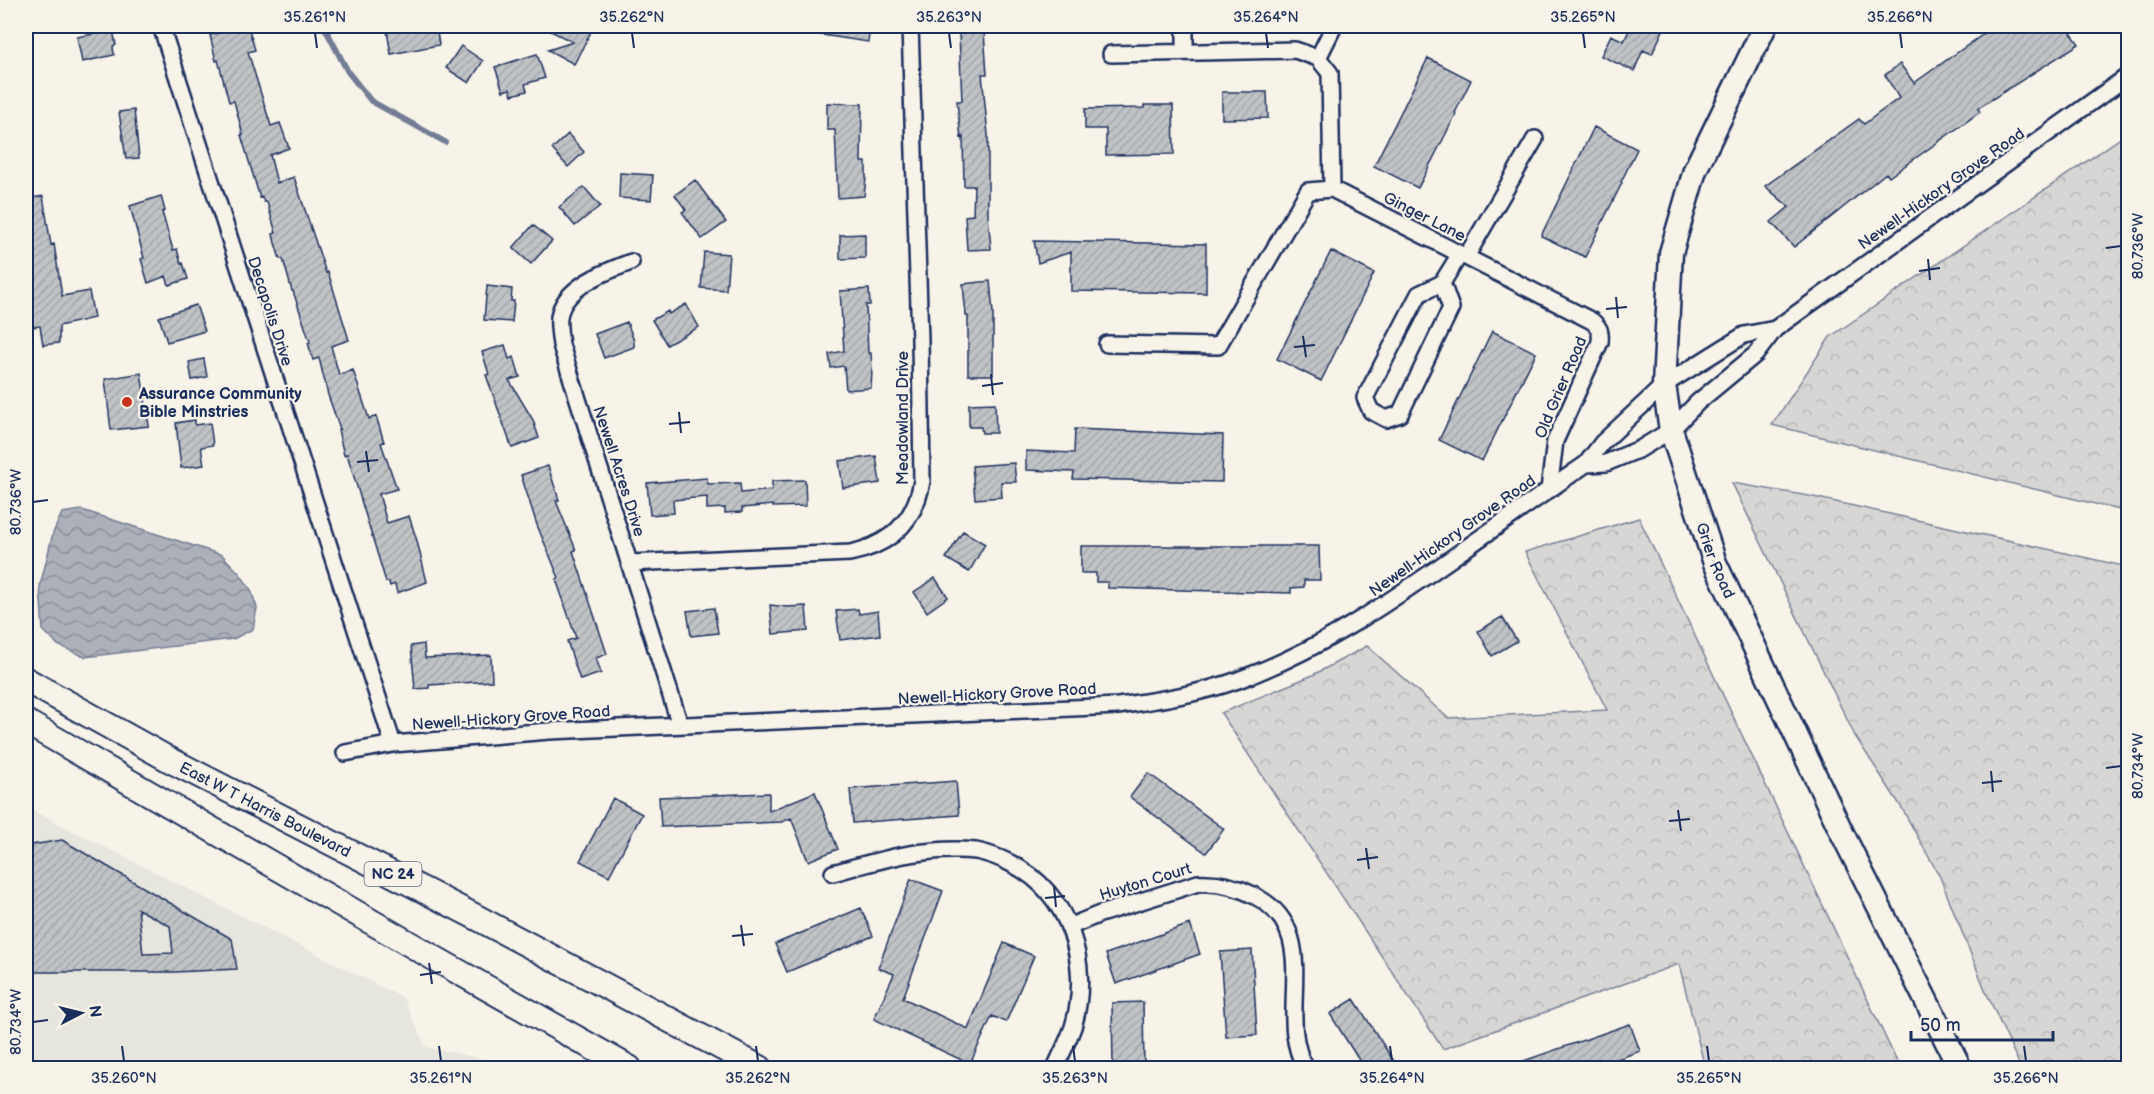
<svg xmlns="http://www.w3.org/2000/svg" width="2154" height="1094" font-family="'Balsamiq Sans',sans-serif">
<defs>
<pattern id="forest-crowns" width="20" height="18" patternUnits="userSpaceOnUse" patternTransform="scale(1.5)"><rect width="20" height="18" fill="#d7d6d4"/><path d="M2 6a3 3 0 1 1 6 0M12 15a3 3 0 1 1 6 0" fill="none" stroke="#b8b8b8"/></pattern>
<pattern id="water-waves" width="16" height="10" patternUnits="userSpaceOnUse" patternTransform="scale(1.5)"><rect width="16" height="10" fill="#acb0b9"/><path d="M0 5q4-4 8 0t8 0" fill="none" stroke="#8b909a"/></pattern>
<pattern id="building-hatch" width="6" height="6" patternUnits="userSpaceOnUse" patternTransform="scale(1.5)"><rect width="6" height="6" fill="#c0c3c5"/><path d="M-1 1l2-2M0 6l6-6M5 7l2-2" fill="none" stroke="#a4a8ac"/></pattern>
</defs>
<rect width="100%" height="100%" fill="#f7f3e8"/>
<filter id="ink" filterUnits="userSpaceOnUse"><feTurbulence type="fractalNoise" baseFrequency=".0167" numOctaves="2"/><feDisplacementMap in="SourceGraphic" scale="12" xChannelSelector="R" yChannelSelector="G"/><feConvolveMatrix kernelMatrix="1 2 1 2 8 2 1 2 1" color-interpolation-filters="sRGB"/></filter>
<g filter="url(#ink)">
<!-- built -->
<path fill="#e6e5de" d="M26,807l377,191 23,49 98,21h-498z"/>
<!-- forest -->
<path fill="url(#forest-crowns)" stroke="#798299" stroke-width="1.5" d="M2128,133v379l-356,-87 58,-88z
M1732,483l77,13 319,71v501h-107l-35,-76 -46,-115 -40,-72 -45,-69z
M1639,518l261,550h-195l-26,-104 -236,85 -222,-336 92,-38 54,-29 81,72 159,-8 -82,-158z"/>
<!-- water -->
<path fill="url(#water-waves)" stroke="#727c95" stroke-width="1.5" d="M82,510l140,45 18,19 11,16 6,18 -4,21 -20,10 -148,18 -27,-12 -15,-15 -3,-44 13,-53 9,-20z"/>
<g fill="none" stroke-linecap="round" stroke-linejoin="round">
<!-- stream -->
<path stroke="#727c95" stroke-width="6" d="M324,26l24,46 23,29 74,41"/>
</g>
<!-- building -->
<path fill="url(#building-hatch)" stroke="#1b2f5e" stroke-width="1.5" fill-rule="evenodd" d="M245,26h3l7,24 -7,2 23,74 9,-3 9,25 -19,7 7,28 17,-6 32,96 2,-1 21,68 -18,6 8,29 14,-5 16,49 7,-3 8,26 -3,1 16,46 -18,5 8,29 22,-7 8,25 10,41 -30,11 -2,-9 -5,2 -1,-4h-3l-39,-128 -3,1 -6,-25 2,-1 -12,-34 -9,-37 -6,2 -5,-17 2,-1 -17,-51h-1l-9,-32h-3l-5,-16 -2,-9 3,-1 -9,-31h-3l-2,-5 -2,1 -19,-63h2l-9,-34 -5,1 -11,-42 -2,1 -6,-26z
M416,26h20l3,19 -48,9 -4,-23z
M541,26h53l-20,38 -26,-14 25,-8z
M816,26h54l-2,16 -52,-8z
M1631,26h34l-13,28 -9,-4 -9,21 -33,-15 10,-21 13,6z
M1995,26h71l13,18 -101,64 2,4 -91,65 -3,-4 -92,74 -23,-25 18,-15 -24,-21 94,-67 5,5 35,-26 -14,-23 15,-11 14,19z
M113,30l3,15 -3,1 1,9 -32,7 -5,-25z
M984,32l3,42h-5l6,61v80l3,34 -24,1 -2,-34 8,-1 1,-29h-10l-1,-49 -2,1 -4,-37h5l-3,-68z
M461,46l22,15 -14,22 -23,-15z
M537,54l8,24 -20,6 2,7 -15,4 -2,-6 -7,2 -8,-24z
M1428,58l43,22 -16,33 1,1 -38,74 -44,-22z
M1222,92h45l1,26 -46,1z
M827,103l35,1 -1,58h5v16l-2,18 -26,2 -3,-68h-8z
M1144,105h29l1,49 -68,1v-26h-21v-20l59,-1z
M134,110l5,48 -13,1 -7,-47z
M1594,127l43,22 -16,33 1,1 -37,74 -44,-21z
M568,134l16,18 -16,15 -16,-18z
M620,173l33,2 -2,25 -32,-2z
M695,180l31,42 -24,17 -20,-27 4,-2 -11,-15z
M584,187l16,19 -25,20 -16,-19z
M43,196l8,49 3,-1 8,52 27,-5 5,27 -35,8v17l-16,2 -3,-19 -14,2v-129z
M161,196l4,15 -3,1 11,38 4,-1 4,15 2,-1 5,16 -19,6 -3,-9 -18,7 -7,-24 3,-1 -14,-52z
M533,225l19,16 -21,23 -18,-16z
M865,234v24l-25,1v-24z
M1034,241l172,3v49l-135,-2v-39l-33,11z
M1331,251l43,22 -53,108 -44,-22z
M704,252l25,2 -3,36 -25,-2z
M990,281l3,32v62h-25v-59h-2l-3,-32z
M487,286l25,3 -1,12h3l-2,21 -28,-2z
M869,289l1,16h-4l2,48h3l1,18 -1,17 -25,2 -2,-24 -13,2 -2,-14 15,-3 -4,-60z
M686,304l13,23 -32,18 -15,-25 16,-9 1,3z
M196,305l9,26 -38,11 -8,-25z
M627,322l7,19v6l-30,11 -9,-24z
M1492,331l44,22 -54,108 -43,-21z
M505,345l4,14 5,-2 6,20 -11,3 24,40 6,18 -27,10 -26,-73 3,-1 -7,-22z
M204,359l3,18 -15,3 -3,-18z
M141,373l8,53 -38,4 -6,-51z
M995,403l1,30h-14l-1,-6h-12v-23z
M195,420v5l15,-2 3,22 -12,2 3,18 -23,3 -5,-45z
M1075,429l148,6 -1,47 -149,-3 1,-7 -48,-2v-19l48,2z
M876,456l4,27 -37,5 -4,-27z
M1014,463l2,19h-15l1,15 -27,2 -3,-33z
M548,466l11,34 -3,1 20,49 -3,1 34,103 -11,4 5,15 -21,7 -13,-39 9,-3 -20,-59 3,-1 -22,-53 -16,-50z
M707,478l1,6 32,-1 1,10 31,-3v-9l33,-1 1,26 -33,1v-2l-31,3v4l-17,1v-5l-18,1v-12l-34,3 1,13 -24,2 -3,-32z
M963,531l22,13 -16,28 -23,-14z
M1081,546h238l1,34h-16v7l-13,1v5l-183,-5v-6h-12v-9h-15z
M935,578l13,19 -21,15 -13,-20z
M770,605l17,2 19,-1 2,25 -35,3z
M714,608l4,25 -27,3 -4,-25z
M858,609l1,5 19,-3 2,24 -40,5 -4,-29z
M1502,617l15,24 -25,15 -14,-25z
M424,644l1,14 66,-3 1,26 -63,4v3l-14,1 -4,-43z
M1148,773l76,56 -18,24 -76,-56z
M956,781l3,34 -106,8 -3,-34z
M815,792l23,57 -30,12 -17,-43 -9,4 -121,5 -2,-30 110,-4v18z
M613,798l29,16 -33,62 -29,-15z
M62,840l170,99 5,30 -63,3h-148v-126zM138,909l32,17 3,27 -30,1z
M911,879l32,12 -40,107 65,31 36,-86 30,13 -28,66 -14,-6 -22,48 -96,-45 20,-45 -16,-6z
M861,908l12,28 -86,36 -12,-28z
M1190,924l10,30 -84,30 -10,-30z
M1252,950l5,85 -31,2 -6,-85z
M1354,999l37,58 8,11h-35l-12,-19 -22,-35z
M1143,1002l1,66h-31l-1,-65z
M1630,1024l10,27 -48,17h-82l-1,-2z"/>
<g fill="none" stroke-linecap="round" stroke-linejoin="round">
<!-- street casing -->
<g stroke="#1b2f5e" stroke-width="20">
<path id="street" d="M161,26l232,718
M1185,26v26
M1111,54l184,-4 23,8 12,15 2,116 260,132c8,7 9,11 8,21l-45,99 -6,49
M1318,58l16,-32
M1466,257l69,-118
M631,262c-24,9 -68,25 -72,55 -1,9 1,19 2,28l119,380
M1442,283l9,25 -51,106 -14,5 -15,-8 -6,-13 54,-104 23,-11 18,-29
M1107,344l111,2 90,-155 24,-2
M1586,464l20,-1 34,-14 31,-19 27,-28 58,-48 19,-25 353,-253
M630,563l220,-10c40,-8 65,-31 72,-72l-2,-141 -10,-314
M345,753l48,-9 156,-13 569,-25c41,-6 81,-12 120,-26 78,-28 147,-75 214,-122 44,-31 89,-63 134,-94l16,-21 62,-58 80,-50 31,-6
M833,873c47,-13 93,-27 143,-22 11,2 24,7 34,12 60,29 82,102 63,164 -5,14 -12,28 -18,41
M1071,926l29,-12 98,-31c21,-1 38,3 57,13 71,37 18,120 51,172"/>
</g>
<!-- secondary casing -->
<g stroke="#1b2f5e" stroke-width="27">
<g id="secondary">
<path id="s1" d="M1765,26l-70,144 -24,83 -7,132 7,45 44,133 128,272 117,233"/>
</g>
</g>
<!-- primary casing -->
<g stroke="#1b2f5e" stroke-width="28">
<g id="primary">
<path id="s2" d="M26,680l144,80 304,156 286,152"/>
<path d="M26,722l408,236 195,110"/>
</g>
</g>
<!-- street -->
<use href="#street" stroke="#f7f3e8" stroke-width="15"/>
<!-- secondary -->
<use href="#secondary" stroke="#f7f3e8" stroke-width="22"/>
<!-- primary -->
<use href="#primary" stroke="#f7f3e8" stroke-width="24"/>
</g>
</g>
<!-- ticks -->
<path fill="none" stroke="#1b2f5e" stroke-width="2" d="M315,33l2,15M632,33l2,15M949,33l2,15M1266,33l2,15M1583,33l2,15M1900,33l2,15M2106,248l15,-2M1928,259l2,21M1919,271l21,-3M1616,297l2,21M1606,309l21,-2M1303,336l3,21M1294,347l21,-2M991,374l2,21M982,386l21,-3M679,412l2,21M669,424l21,-2M366,451l3,21M357,462l21,-2M33,502l15,-2M2106,768l15,-2M1991,771l2,21M1982,783l20,-2M1678,810l3,21M1669,821l21,-2M1366,848l3,21M1357,860l21,-3M1054,886l2,21M1045,898l20,-2M741,925l3,21M732,936l21,-2M429,963l3,21M420,975l21,-3M33,1022l15,-2M122,1046l2,15M439,1046l2,15M756,1046l2,15M1073,1046l2,15M1390,1046l2,15M1707,1046l2,15M2024,1046l2,15"/>
<!-- markers -->
<circle fill="#c8321e" stroke="#f7f3e8" stroke-width="2" cx="127" cy="402" r="6"/>
<g text-anchor="middle" stroke-width="4.5" stroke-linejoin="round" paint-order="stroke">
<!-- shield labels -->
<rect fill="#f7f3e8" stroke="#5d6a87" stroke-width="1.5" x="364.5" y="862" width="57" height="24" rx="4.5"/>
<g font-size="15" font-weight="bold" fill="#1b2f5e">
<text x="393" y="879">NC 24</text>
</g>
<!-- street labels -->
<g font-size="16" fill="#1b2f5e" stroke="#f7f3e8">
<text transform="translate(1941 188) rotate(-35)" y="6">Newell-Hickory Grove Road</text>
<text transform="translate(1425 216) rotate(27)" y="6">Ginger Lane</text>
<text transform="translate(271 311) rotate(72)" y="6">Decapolis Drive</text>
<text transform="translate(1560 387) rotate(-67)" y="6">Old Grier Road</text>
<text transform="translate(902 418) rotate(-90)" y="6">Meadowland Drive</text>
<text transform="translate(620 471) rotate(72)" y="6">Newell Acres Drive</text>
<text transform="translate(1452 535) rotate(-35)" y="6">Newell-Hickory Grove Road</text>
<text dy="6" stroke="none"><textPath href="#s1" startOffset="562">Grier Road</textPath></text>
<text transform="translate(997 693) rotate(-3)" y="6">Newell-Hickory Grove Road</text>
<text transform="translate(511 717) rotate(-4)" y="6">Newell-Hickory Grove Road</text>
<text dy="6" stroke="none"><textPath href="#s2" startOffset="272">East W T Harris Boulevard</textPath></text>
<text transform="translate(1145 881) rotate(-17)" y="6">Huyton Court</text>
</g>
<!-- poi labels -->
<g font-size="16" font-weight="bold" fill="#1b2f5e" stroke="#f7f3e8" text-anchor="start">
<text x="139" y="399">Assurance Community<tspan x="139" dy="18">Bible Minstries</tspan></text>
</g>
</g>
<!-- margin -->
<rect width="2154" height="1094" fill="none" stroke="#f7f3e8" stroke-width="66"/>
<!-- north arrow -->
<g transform="translate(81 1013) rotate(83)" stroke="#f7f3e8" stroke-width="4.5" paint-order="stroke">
<path d="M0-4.5L10 22L0 15L-10 22Z" fill="#1b2f5e"/>
<text y="-9" font-size="16" font-weight="bold" text-anchor="middle" fill="#1b2f5e">N</text>
</g>
<!-- scale -->
<path d="M1911 1031v9h142v-9" fill="none" stroke="#1b2f5e" stroke-width="3"/>
<text x="1920" y="1031" font-size="18" fill="#1b2f5e" stroke="#f7f3e8" stroke-width="4.5" paint-order="stroke">50 m</text>
<rect x="33" y="33" width="2088" height="1028" fill="none" stroke="#1b2f5e" stroke-width="2"/>
<g font-size="15" text-anchor="middle" fill="#1b2f5e">
<text x="315" y="22">35.261°N</text>
<text x="632" y="22">35.262°N</text>
<text x="949" y="22">35.263°N</text>
<text x="1266" y="22">35.264°N</text>
<text x="1583" y="22">35.265°N</text>
<text x="1900" y="22">35.266°N</text>
<text transform="translate(2138 246) rotate(-90)" y="5">80.736°W</text>
<text transform="translate(16 502) rotate(-90)" y="5">80.736°W</text>
<text transform="translate(2138 766) rotate(-90)" y="5">80.734°W</text>
<text transform="translate(16 1022) rotate(-90)" y="5">80.734°W</text>
<text x="124" y="1083">35.260°N</text>
<text x="441" y="1083">35.261°N</text>
<text x="758" y="1083">35.262°N</text>
<text x="1075" y="1083">35.263°N</text>
<text x="1392" y="1083">35.264°N</text>
<text x="1709" y="1083">35.265°N</text>
<text x="2026" y="1083">35.266°N</text>
</g>
</svg>
